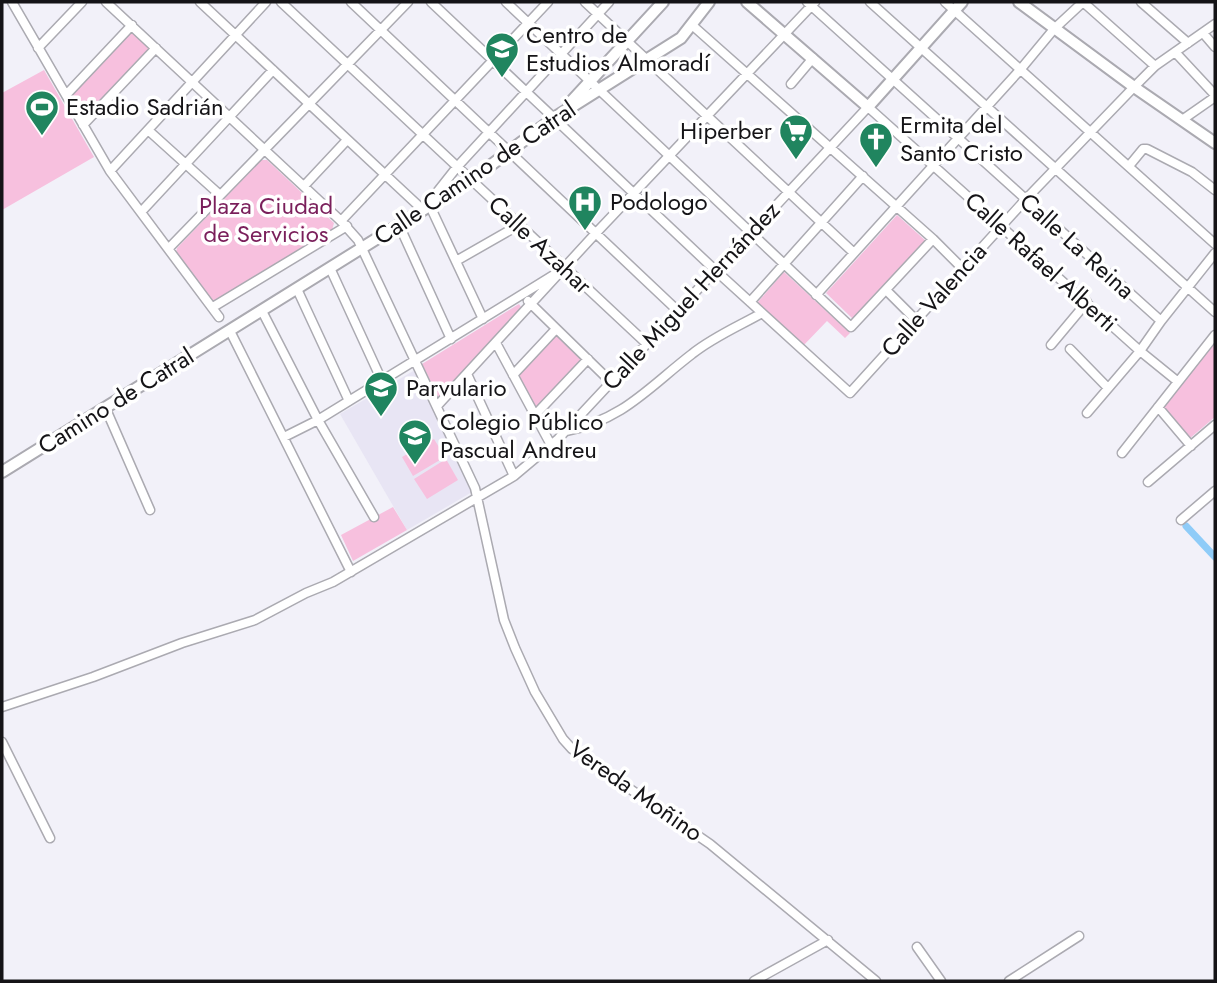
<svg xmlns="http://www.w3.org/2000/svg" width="1217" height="983" font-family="Jost,sans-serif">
<rect width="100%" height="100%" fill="#f2f1f9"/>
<!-- built -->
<path fill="#e8e5f4" d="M415,370l57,122 -65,38 -67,-116z"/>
<!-- green -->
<path fill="#f7c0de" d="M132,32l16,16v3l-61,64h-3l-12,-17 1,-5z
M44,70l50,87 -92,53v-117z
M261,160h6l67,63 -2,7 -117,72 -5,-2 -34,-47 1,-5z
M897,215l29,26 -73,78 -27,-26z
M784,272l66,61 -5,5 -18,-17 -25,26 -45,-44z
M519,304l2,3 -82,92 -17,-35z
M557,335l24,22v4l-44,48h-3l-17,-35 37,-38z
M1215,341v76l-26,22 -26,-31z
M434,439l11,18 -32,19 -11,-19z
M446,459l12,21 -31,19 -13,-20z
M393,507l14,23 -54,31 -12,-26z"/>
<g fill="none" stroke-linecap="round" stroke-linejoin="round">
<!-- canal -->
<path stroke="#8fccf8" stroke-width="7" d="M1186,526l29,31"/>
<!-- street casing -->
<g stroke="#abaab1" stroke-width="11">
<path id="street" d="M12,2l98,169 109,146
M106,2l235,219 17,19 117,248 29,132 11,28 20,44 28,47 9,10 138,95 166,137
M200,2l223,208 34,-43 152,-165
M281,2l366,342
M351,2l327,309
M431,2l284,268 135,123 176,-194 108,-112 21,-21 60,-42
M506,2l345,325 82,-88
M585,2l269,251
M807,2l354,319
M870,2l345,310
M945,2l270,242
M1083,2l72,64
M1141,2l47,41
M692,25l241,214 30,30
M1203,33l12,14
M38,48l44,-46
M1175,52l40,43
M791,84l22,-26
M66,95l66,-70
M1182,120l33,-23
M83,125l73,-77
M148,130l72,65
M1129,166l14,-17h4l45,23 23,18
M110,171l156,-169
M304,186l43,-46
M430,206l53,113
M141,212l132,-142
M341,221l207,-219
M399,225l52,114
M169,248l239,-246
M456,261l63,-36
M330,268l52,113
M297,289l52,112
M886,290l30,30
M816,295l204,-225 34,-41 29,-27
M528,301l83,81
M750,302l113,-126
M213,307l134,-81
M262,311l56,109 56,97
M230,331l121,241
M496,343l55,102
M1051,345l36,-43
M1070,349l38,39
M467,374l47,102
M513,375l43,-46
M437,406l159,-173 219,-231
M105,407l45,103
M1158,407l33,39
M1087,413l53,-62 21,-30 54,-68
M535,415l53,-56
M566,431c57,-11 83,-44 126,-77 21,-17 47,-28 70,-41
M284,437l34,-17 239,-147
M1122,453l93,-118
M1148,482l67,-57
M1181,520l34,-29
M2,707l91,-30 89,-34 73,-23 51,-27 27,-11 181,-106 44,-37 310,-332 272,244 37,30
M2,742l48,96
M917,947l24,34
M754,981l74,-41
M1009,981l70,-45"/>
</g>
<!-- secondary casing -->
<g stroke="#abaab1" stroke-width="14">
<path id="secondary" d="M747,2l121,105 94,-105
M1019,2l115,85 81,56
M569,104l94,-102
M2,472l469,-292 83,-62 127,-80 28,-36"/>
</g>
<!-- street -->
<use href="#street" stroke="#fff" stroke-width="8"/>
<!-- secondary -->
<use href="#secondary" stroke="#fff" stroke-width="10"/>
</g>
<!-- icons -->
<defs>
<g id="school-pin" transform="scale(1.75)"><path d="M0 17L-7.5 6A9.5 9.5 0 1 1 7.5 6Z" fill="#20855f" stroke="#fff"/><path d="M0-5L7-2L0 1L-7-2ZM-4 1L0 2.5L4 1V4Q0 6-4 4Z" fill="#fff"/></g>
<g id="stadium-pin" transform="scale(1.75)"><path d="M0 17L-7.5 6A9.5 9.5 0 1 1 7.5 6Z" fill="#20855f" stroke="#fff"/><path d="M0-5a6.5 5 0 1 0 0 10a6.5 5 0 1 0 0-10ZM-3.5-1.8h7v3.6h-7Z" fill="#fff"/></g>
<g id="supermarket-pin" transform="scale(1.75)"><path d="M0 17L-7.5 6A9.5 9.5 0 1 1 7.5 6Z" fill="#20855f" stroke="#fff"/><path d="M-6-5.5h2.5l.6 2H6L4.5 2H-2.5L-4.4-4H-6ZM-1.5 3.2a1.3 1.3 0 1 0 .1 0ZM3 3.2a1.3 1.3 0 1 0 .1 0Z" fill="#fff"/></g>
<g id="church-pin" transform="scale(1.75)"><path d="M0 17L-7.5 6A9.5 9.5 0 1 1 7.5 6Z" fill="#20855f" stroke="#fff"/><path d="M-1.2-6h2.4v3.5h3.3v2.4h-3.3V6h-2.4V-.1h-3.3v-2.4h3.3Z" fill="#fff"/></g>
<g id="hospital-pin" transform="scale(1.75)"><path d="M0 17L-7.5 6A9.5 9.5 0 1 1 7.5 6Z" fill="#20855f" stroke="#fff"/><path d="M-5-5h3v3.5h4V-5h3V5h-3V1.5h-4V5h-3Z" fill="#fff"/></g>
</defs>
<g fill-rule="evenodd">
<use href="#school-pin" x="502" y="49"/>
<use href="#stadium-pin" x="42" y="107"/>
<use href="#supermarket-pin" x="796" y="131"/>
<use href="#church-pin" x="876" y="139"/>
<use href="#hospital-pin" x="585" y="202"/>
<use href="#school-pin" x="381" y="388"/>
<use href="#school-pin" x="415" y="436"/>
</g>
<g text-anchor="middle" stroke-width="7" stroke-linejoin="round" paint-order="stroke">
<!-- poi labels -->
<g font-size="24" fill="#151417" stroke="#fff" text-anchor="start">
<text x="526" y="43">Centro de<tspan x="526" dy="28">Estudios Almoradí</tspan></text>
<text x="66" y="115">Estadio Sadrián</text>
<text x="900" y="133">Ermita del<tspan x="900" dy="28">Santo Cristo</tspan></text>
<text x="772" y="139" text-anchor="end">Hiperber</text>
<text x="610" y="210">Podologo</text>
<text x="406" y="396">Parvulario</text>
<text x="440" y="430">Colegio Público<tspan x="440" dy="28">Pascual Andreu</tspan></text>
</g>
<!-- street labels -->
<g font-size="24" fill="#151417" stroke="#fff">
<text transform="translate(475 173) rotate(-34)" y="8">Calle Camino de Catral</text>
<text transform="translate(540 245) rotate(43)" y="8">Calle Azahar</text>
<text transform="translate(1077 246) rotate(42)" y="8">Calle La Reina</text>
<text transform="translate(1041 262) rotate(42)" y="8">Calle Rafael Alberti</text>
<text transform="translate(691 296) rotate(-47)" y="8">Calle Miguel Hernández</text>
<text transform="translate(934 300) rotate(-48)" y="8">Calle Valencia</text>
<text transform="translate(116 401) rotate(-32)" y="8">Camino de Catral</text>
<text transform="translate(636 791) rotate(35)" y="8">Vereda Moñino</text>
</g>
<!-- park labels -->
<g font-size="24" fill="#7a1f5b" stroke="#fff">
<text x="266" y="214">Plaza Ciudad<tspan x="266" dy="28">de Servicios</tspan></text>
</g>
</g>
<!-- border -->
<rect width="1217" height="983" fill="none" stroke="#151417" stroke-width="7"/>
</svg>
